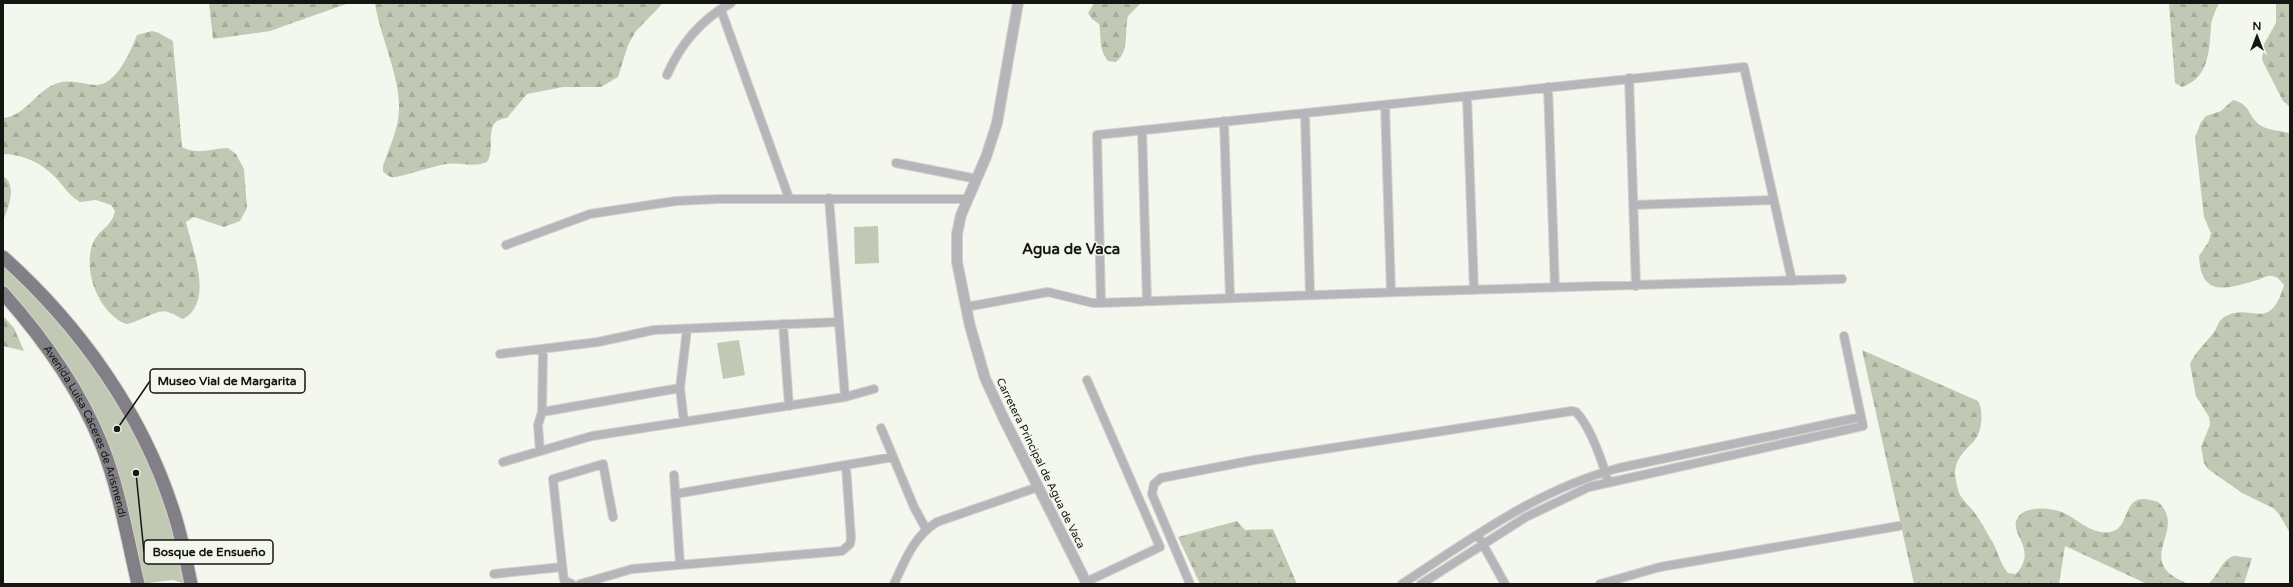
<svg xmlns="http://www.w3.org/2000/svg" width="2293" height="587" font-family="'Varela Round',sans-serif">
<defs>
<pattern id="forest-firs" width="22" height="20" patternUnits="userSpaceOnUse"><rect width="22" height="20" fill="#c1c8b3"/><path d="M5 1l3.5 6h-7zM16 11l3.5 6h-7z" fill="#a5ab99"/></pattern>
</defs>
<rect width="100%" height="100%" fill="#f4f7ee"/>
<!-- grass -->
<path fill="#c1c8b3" d="M878,226l1,37 -24,1 -1,-37z
M3,263c70,64 134,154 164,244 9,25 12,52 18,77l-12,-4 -32,4 -42,-161 -17,-33 -50,-72 -29,-34z
M739,340l6,35 -22,4 -6,-36z"/>
<!-- forest -->
<path fill="url(#forest-firs)" d="M209,3h140l-79,28 -57,8z
M375,3h288l-27,28 -8,14 -10,32 -17,10h-38l-36,7 -20,24c-26,2 -10,30 -20,44 -14,6 -26,0 -40,2 -12,1 -50,15 -56,13 -3,-1 -6,-4 -8,-5v-6c6,-18 16,-38 16,-57 1,-34 -19,-72 -24,-106z
M1094,3h47l-13,13c-4,16 2,35 -12,46l-8,-1c-10,-13 -6,-23 -9,-37l-7,-5 -4,-6z
M2169,3h50c-3,7 -8,16 -8,24 -2,24 -2,51 -29,60l-7,-4z
M2276,3h14v104l-7,-6 -21,-41 2,-16 12,-21z
M152,31l7,2 14,8 9,106c15,9 30,1 46,1l8,6 8,15 3,39 -7,13 -16,6 -30,-10 -8,5c6,27 29,80 -3,97 -5,-2 -10,-6 -15,-7 -9,-4 -30,11 -42,12 -27,-11 -44,-53 -33,-81 6,-14 19,-16 22,-32l-4,-6 -15,-5 -16,2c-13,-8 -15,-15 -24,-24 -14,-15 -33,-24 -53,-24v-36c21,-2 31,-23 48,-32 15,-9 29,-2 45,-1 21,0 35,-35 41,-50z
M2233,100c18,4 15,17 27,25 7,5 21,6 30,8v400l-11,-19 -6,-6 -31,-15 -34,-24 -4,-6 -3,-16 9,-22 -1,-8 -13,-21 -6,-32c6,-13 16,-21 24,-32 4,-5 3,-10 10,-15 28,-16 45,18 60,-32 -4,-5 -6,-8 -12,-9 -5,-1 -10,3 -15,4 -31,9 -56,18 -58,-24l10,-15 2,-8 -7,-16 -9,-79 6,-16 5,-6 15,-5z
M3,176c15,10 5,32 0,45z
M3,316l11,12 10,23 -21,-5z
M1862,350l116,51c6,10 4,32 -4,40 -9,10 -18,16 -19,31 0,6 2,14 4,21 4,8 10,12 15,19 6,8 11,17 16,26 8,11 9,25 18,35l8,1c24,-27 -11,-41 3,-58 9,-11 35,-8 47,-2 12,6 20,15 34,18 38,6 14,-46 58,-30 32,29 -29,59 31,82h-42l-82,-38 -6,38h-145z
M1237,521l8,9 28,-1 24,55h-97l-22,-47z
M2233,556l19,2 -8,26h-36c11,-9 12,-22 25,-28z"/>
<g fill="none" stroke-linecap="round" stroke-linejoin="round">
<!-- minor casing -->
<g stroke="#d0d3cb" stroke-width="10">
<path id="minor" d="M721,10l68,188
M667,75c13,-30 35,-56 64,-72
M1629,78l7,208
M1548,87l7,201
M1467,96l7,194
M1385,105l6,187
M1305,113l5,182
M1224,121l6,177
M1142,130l5,171
M896,163l81,16
M829,198l16,199
M1633,205l140,-5
M506,245l84,-31 86,-13 43,-2h249
M1101,303l-4,-168 647,-68 48,214
M966,307l82,-15 45,11h8l297,-11 444,-13
M783,324l6,82
M500,354l98,-12 56,-12 185,-8
M542,412l138,-24
M684,422l-4,-34 7,-59
M881,428l33,79 12,22
M540,451l-2,-26 4,-13 1,-63
M503,462l89,-26 253,-39 29,-8
M674,475l6,90
M675,494l218,-37
M1480,539l25,45
M494,574l68,-7
M1086,582l74,-35 -73,-167
M572,584l-8,-4 -1,-7 -10,-94 50,-15 10,53
M580,584l52,-15 210,-18 8,-7 1,-6 -5,-72
M894,584c11,-24 20,-48 43,-62l101,-35
M1190,584l-38,-90 2,-10 7,-6 93,-18 318,-49 4,1c15,15 26,49 32,69
M1402,584c69,-45 136,-95 217,-116l242,-51
M1421,584l105,-67 63,-30 274,-61 -19,-90
M1600,584l60,-17 239,-41"/>
</g>
<!-- tertiary casing -->
<g stroke="#d0d3cb" stroke-width="12">
<path id="tertiary" d="M1018,3l-21,120 -11,34 -25,58 -4,19v28l13,64 15,52 18,39 84,167"/>
</g>
<!-- primary casing -->
<g stroke="#d0d3cb" stroke-width="15">
<g id="primary">
<path d="M3,257c76,68 139,156 170,253 8,24 13,49 18,74"/>
<path id="s1" d="M3,293c40,45 75,93 98,150 18,45 26,94 37,141"/>
</g>
</g>
<!-- minor -->
<use href="#minor" stroke="#b7b5b9" stroke-width="8"/>
<!-- tertiary -->
<use href="#tertiary" stroke="#b7b5b9" stroke-width="10"/>
<!-- primary -->
<use href="#primary" stroke="#837f86" stroke-width="13"/>
</g>
<g text-anchor="middle" stroke-width="3" stroke-linejoin="round" paint-order="stroke">
<!-- street labels -->
<g font-size="11" fill="#141613" stroke="#f4f7ee">
<text dy="4" stroke="none"><textPath href="#s1" startOffset="163">Avenida Luisa Cáceres de Arismendi</textPath></text>
<text transform="translate(1041 463) rotate(64)" y="4">Carretera Principal de Agua de Vaca</text>
</g>
<!-- district labels -->
<g font-size="15" font-weight="bold" fill="#141613" stroke="#f4f7ee">
<text x="1071" y="254">Agua de Vaca</text>
</g>
</g>
<!-- callouts -->
<path fill="none" stroke="#141613" stroke-width="1.5" d="M117 429L150 381M136 473L144 552"/>
<g fill="#141613" stroke="#f4f7ee" stroke-width="1.5">
<circle cx="117" cy="429" r="4"/>
<circle cx="136" cy="473" r="4"/>
</g>
<g fill="#f4f7ee" stroke="#141613" stroke-width="1.5">
<rect x="150" y="369" width="155" height="24" rx="4"/>
<rect x="144" y="540" width="129" height="24" rx="4"/>
</g>
<g font-size="12" text-anchor="middle" font-weight="bold" fill="#141613">
<text x="227" y="385">Museo Vial de Margarita</text>
<text x="209" y="556">Bosque de Ensueño</text>
</g>
<!-- border -->
<rect width="2293" height="587" fill="none" stroke="#141613" stroke-width="8"/>
<!-- north arrow -->
<g transform="translate(2257 36)" stroke="#f4f7ee" stroke-width="3" paint-order="stroke">
<path d="M0-3L7 15L0 10L-7 15Z" fill="#141613"/>
<text y="-6" font-size="11" font-weight="bold" text-anchor="middle" fill="#141613">N</text>
</g>
</svg>
